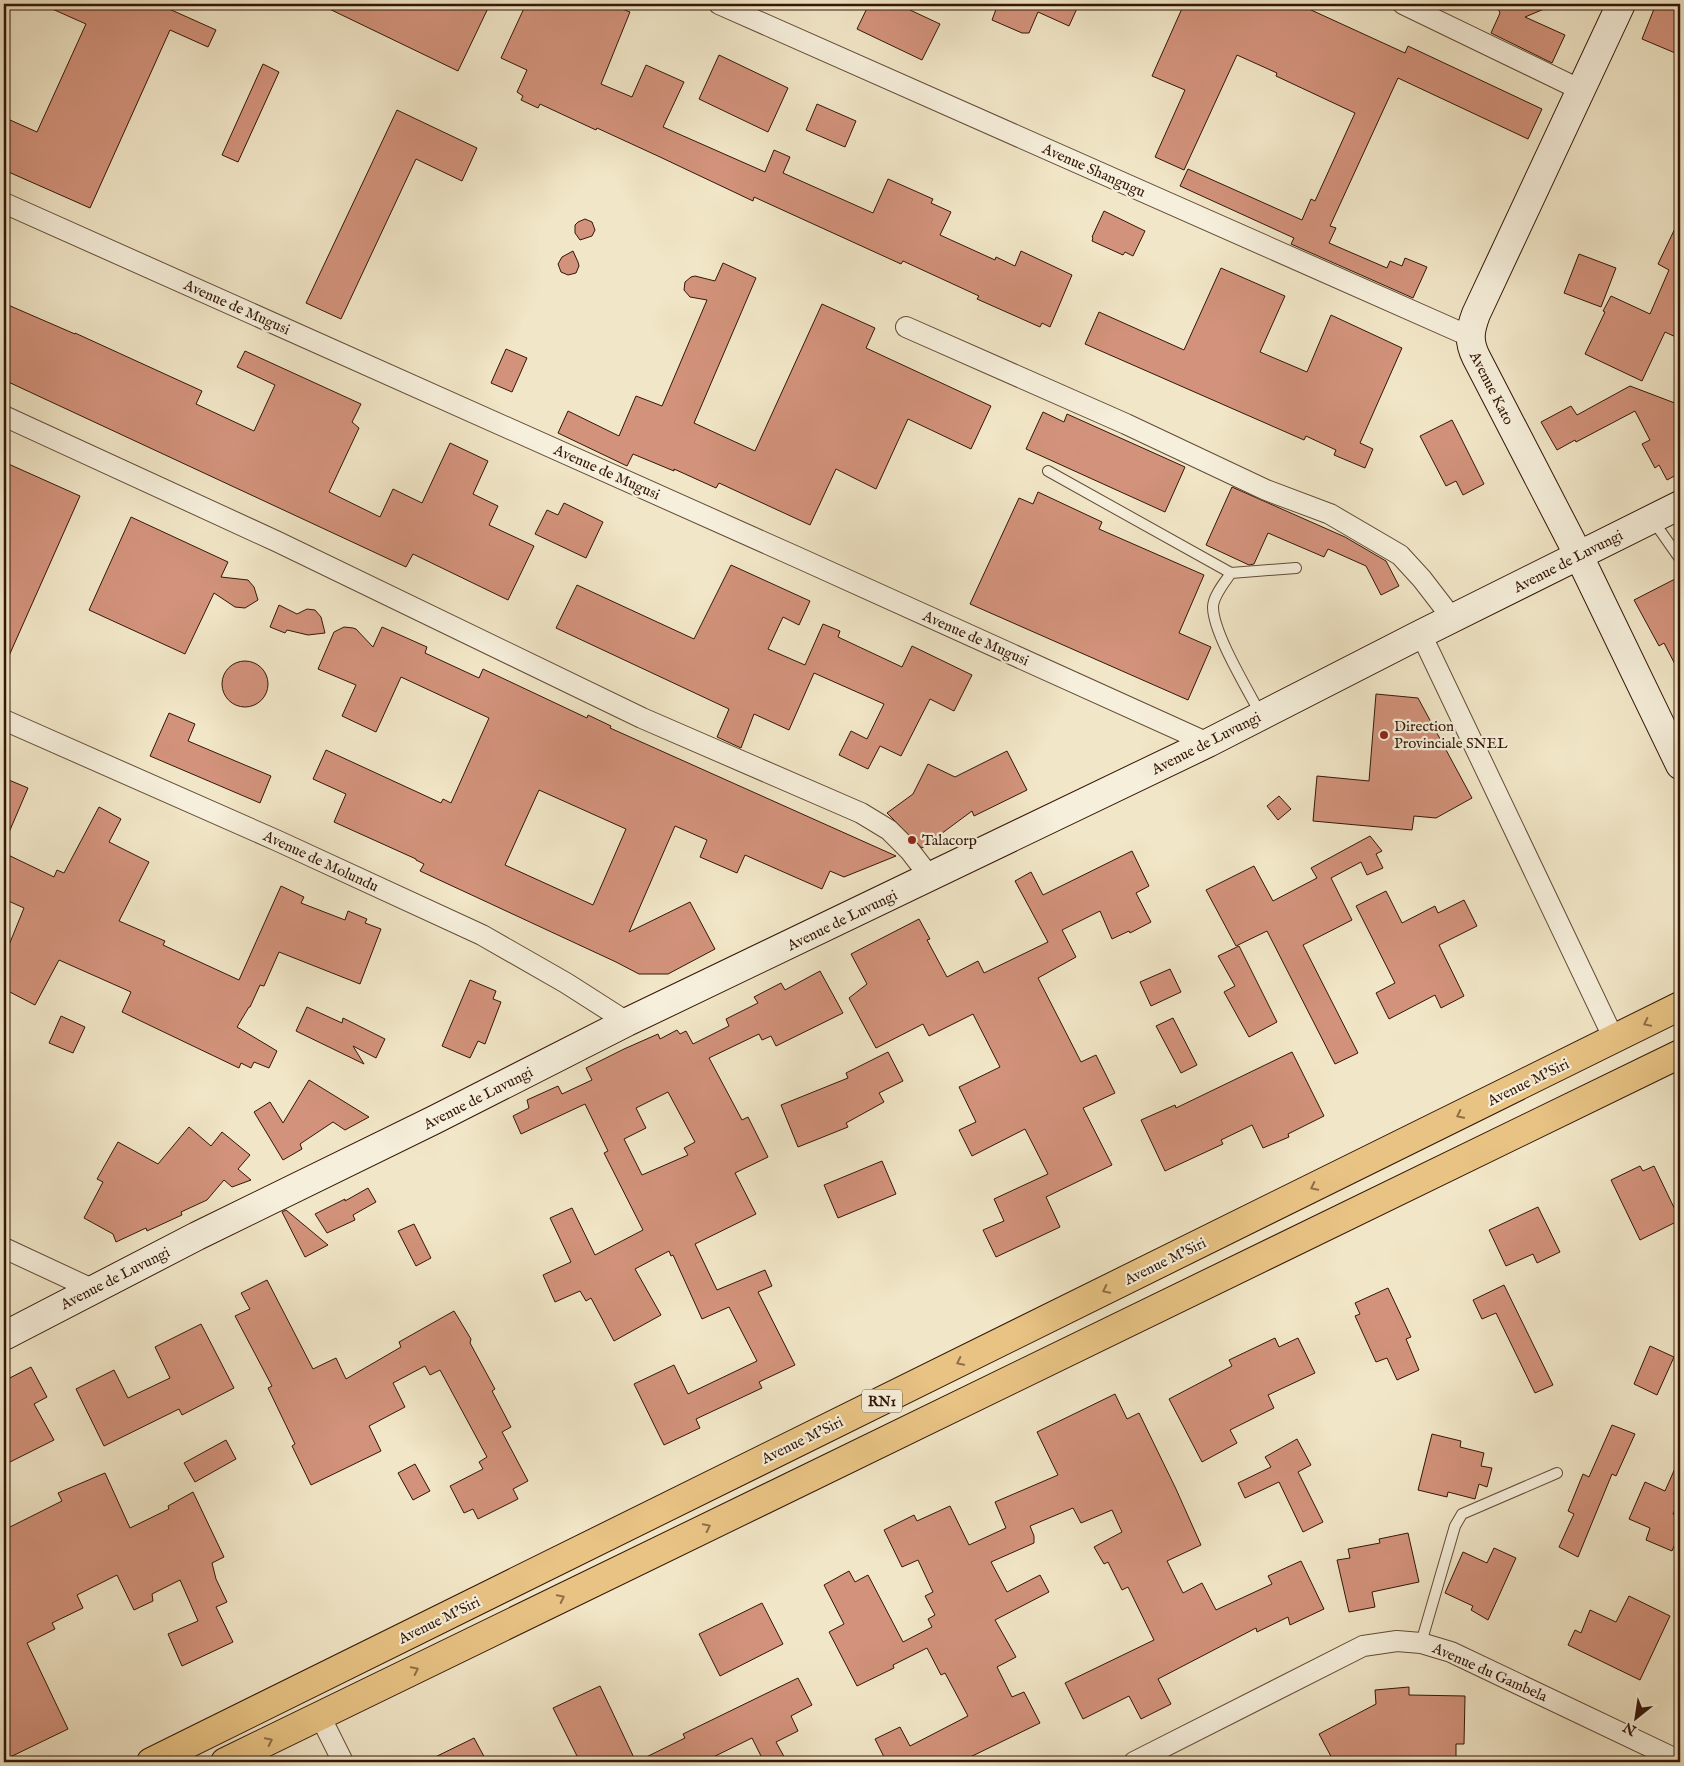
<svg xmlns="http://www.w3.org/2000/svg" width="1684" height="1766" font-family="'IM FELL English',serif">
<rect width="100%" height="100%" fill="#f1e6c7"/>
<filter id="stains"><feTurbulence type="fractalNoise" baseFrequency=".004" numOctaves="4"/><feColorMatrix values="0 0 0 0 .2 0 0 0 0 .09 0 0 0 0 .02 0 0 0 .5 -.17"/></filter>
<radialGradient id="worn" r=".72"><stop offset=".6" stop-color="#630" stop-opacity="0"/><stop offset="1" stop-color="#630" stop-opacity=".3"/></radialGradient>
<!-- building -->
<path fill="#d2927b" stroke="#341706" fill-rule="evenodd" d="M41,4h117l58,26 -8,17 -38,-17 -80,178 -86,-38v-37l6,-13 27,12 49,-108z
M319,4h171l-32,67z
M526,4h84l20,8 -29,72 31,13 14,-32 38,17 -21,45 102,45 9,-22 16,7 -7,16 90,40 15,-34 45,20 -2,4 20,9 -11,23 55,25 1,-3 19,9 6,-15 51,24 -22,52 -8,-4 -2,4 -63,-28 2,-3 -76,-35 -2,3 -147,-67 -1,4 -93,-44 -63,-29 -1,2 -13,-6 -43,-20 -2,4 -17,-8 2,-4 -6,-4 10,-22 -26,-12z
M869,4h44l-3,6 30,14 -18,36 -65,-31z
M998,4h81l-10,22 -31,-14 -9,21h-7l-30,-13z
M1184,4h114l107,49 3,-7 134,63 -14,30 -130,-61 -68,148 6,2 -7,15 58,25 3,-7 12,5 3,-8 22,9 -14,31 -122,-54 3,-6 -114,-52 8,-17 114,51 9,-21 4,2 40,-88 -79,-37 1,-3 -40,-18 -53,115 -29,-13 30,-67 -33,-14z
M1496,4h60l-31,13 40,18 -13,28 -61,-30 9,-20z
M1656,4h17l7,3v48l-38,-16z
M719,55l69,33 -20,44 -69,-33z
M263,64l16,8 -41,90 -16,-7z
M817,104l39,17 -11,26 -39,-17z
M397,110l80,38 -15,33 -46,-22 -75,160 -35,-16z
M1104,211l41,20 -12,25 -8,-4 -2,3 -31,-14 1,-3 -1,-1z
M1680,218v121l-15,-7 -23,49 -57,-27 20,-42 -2,-1 8,-15 39,18 19,-44 -11,-6z
M585,219l7,3 3,8 -3,6 -12,4 -5,-7v-8l3,-3z
M573,251l5,11 1,4 -3,7 -8,2 -7,-3 -3,-8 4,-7z
M1579,254l37,14 -15,39 -37,-14z
M723,263l33,15 -62,145 61,28 67,-147 53,24 -9,20 125,58 -20,43 -63,-30 -32,70 -40,-20 -26,56 -91,-42 -3,5 -42,-19v2l-41,-17 -6,12 -69,-33 10,-22 51,25 17,-40 26,10 45,-106 -17,-3 -6,-7 1,-8 6,-5 4,-1 20,5z
M1221,268l64,28 -25,56 47,20 24,-57 71,33 -42,95 13,6 -8,19 -31,-13 2,-5 -30,-14 -2,4 -219,-96 14,-32 85,38z
M8,305l67,29v-1l127,58 -6,13 58,27 21,-46 -38,-18 8,-16 116,53 -9,18 7,6 -30,64 51,25 13,-28 29,14 28,-60 38,18 -15,33 25,12 -9,19 45,21 -26,54 -95,-46 -7,13 -402,-187v-66z
M506,349l21,9 -15,34 -21,-9z
M1630,386l50,19v68l-13,7 -8,-15 -4,3 -13,-24 8,-4 -15,-29 -59,31 -1,-2 -18,10 -16,-28 30,-16 6,9z
M1043,412l21,10 3,-8 118,53 -20,45 -139,-63z
M1452,420l32,64 -21,11 -7,-14 -10,5 -26,-50z
M4,462l76,34 -76,171z
M1232,487l113,50 41,24 13,25 -18,9 -15,-29 -38,-17 -4,8 -56,-24 -14,31 -5,1 -43,-20z
M1038,492l64,30 -3,7 105,46 -25,58 32,14 -23,53 -218,-96 49,-106 14,6z
M564,503l39,19 -17,36 -51,-24 12,-24 11,5z
M131,517l97,45 -7,15 27,3 6,7 4,13 -13,8 -10,-1 -21,-14 -29,61 -96,-44z
M731,565l79,36 -11,24 -16,-8 -15,32 37,16 18,-41 17,7 -2,6 64,30 10,-21 60,29 -18,36 -24,-12 -29,57 -21,-10 -12,23 -29,-14 12,-24 16,8 17,-35 -70,-31 -25,57 -35,-16 -13,34 -24,-11 12,-28 -173,-81 21,-43 117,54z
M1675,579l5,11v84l-16,-31 -5,3 -25,-46z
M279,605l18,9 10,-5 8,1 6,7 4,16 -17,2 -21,-5 -2,3 -15,-6z
M344,627l9,1 3,1 17,18 9,-20 45,20 -2,6 54,25 4,-9 104,49 1,-3 23,11 -1,2 286,128 -52,21 -14,-6 -8,18 -77,-34 -8,18 -37,-16 7,-17 -32,-14 -46,106 61,-30 25,47 -47,25h-29l-23,-12 -196,-91 4,-7 -8,-4v-1l-82,-37 12,-28 -33,-15 13,-29 115,53 2,-4 8,4 38,-85 -88,-41 -25,55 -34,-16 14,-31 -38,-16 16,-37zM539,790l87,39 -33,76 -88,-40z
M222 684a23 23 0 1 1 46 0a23 23 0 1 1-46 0Z
M1376,694l42,4 54,100 -36,20 -22,-2 -2,14 -99,-9 4,-45 52,5z
M169,713l26,11 -7,17 83,35 -11,27 -110,-47z
M1007,751l20,39 -53,26 -2,-5 -50,37 -35,-35 26,-19 15,-30 27,13z
M4,778l24,10 -24,56z
M1279,796l12,13 -13,11 -11,-14z
M99,807l22,12 -12,23 40,20 -30,59 46,20 -2,4 76,35 42,-94 23,11 -3,6 44,17 3,-9 19,8 -2,4 16,6 -21,55 -81,-32 -15,34 -4,-1 -10,22h-1l-12,20 40,24 -8,17 -15,-6 -3,6 -10,-5 -2,5 -117,-56 9,-20 -72,-32 -24,45 -31,-16v-47l5,3 15,-37 -20,-9v-46l50,24 3,-7 7,3z
M1370,836l12,15 -6,3 7,14 -16,7 -6,-13 -30,16 21,42 -49,25 55,108 -23,11 -68,-133 -31,15 -30,-56 48,-24 19,35 44,-23 -6,-10z
M1132,851l17,35 -13,7 15,29 -21,11 -1,-2 -17,8 -12,-28 -38,19 14,27 -38,21 43,84 15,-7 19,38 -32,15 29,57 -66,32 14,30 -64,30 -13,-27 21,-9 -10,-22 54,-25 -23,-45 -53,27 -13,-26 17,-8 -17,-35 41,-20 -27,-53 -44,22 -6,-12 -47,24 -27,-50 18,-14 -16,-30 68,-35 11,20 -3,1 20,37 31,-16 6,12 64,-31 -33,-61 16,-9 12,23z
M1386,891l16,32 33,-17 3,7 26,-13 13,26 -38,19 25,51 -23,12 -6,-13 -46,24 -13,-26 19,-10 -39,-77z
M1239,946l38,76 -28,15 -25,-45 11,-6 -17,-30z
M1170,969l11,23 -30,14 -11,-24z
M820,971l23,42 -67,33 -5,-10 -9,4 -3,-6 -50,24 33,62 6,-3 20,40 -33,16 21,41 -61,30 22,46 48,-20 7,16 -14,6 37,73 -36,17 3,6 -66,31 4,9 -36,17 -30,-61 40,-19 14,29 69,-33 -28,-54 -27,12 -29,-64 -2,1 -2,-5 -34,18 26,46 -47,26 -23,-43 -5,3 -6,-10 -25,11 -12,-27 28,-13 -21,-44 22,-10 23,47 48,-25 -39,-77 4,-2 -23,-47 -64,30 -8,-18 16,-8 -2,-8 31,-14 4,8 30,-14 -6,-12 38,-19 34,-15 2,5 17,-9 3,4 6,-3 7,13 36,-18 -3,-7 32,-16 -4,-6 27,-14 4,7zM668,1092l27,50 -11,6 4,7 -46,20 -18,-36 22,-11 -10,-20z
M470,980l26,11 -3,8 8,3 -16,42 -7,-3 -8,17 -28,-12z
M307,1007l35,16 1,-5 42,21 -9,19 -23,-12 11,18 -68,-33z
M61,1016l24,11 -12,26 -24,-10z
M1173,1018l24,47 -16,8 -25,-47z
M888,1052l15,29 -24,12 5,9 -38,21 2,4 -50,20 -17,-42 67,-27 -2,-5z
M1292,1052l32,64 -36,18 1,3 -26,11 -11,-23 -31,15 2,4 -58,27 -24,-51 34,-15 1,3z
M309,1080l60,37 -24,13 -12,-8 -33,22 2,5 -19,11 -29,-48 16,-10 13,21z
M189,1127l22,19 11,-14 28,23 -12,14 13,11 -19,7 -8,-7 -17,20 -26,12 1,3 -35,16 -1,-3 -30,14 -3,-8 -29,-16 19,-36 -6,-3 21,-37 40,22z
M882,1161l14,33 -58,24 -14,-33z
M1640,1166l3,5 11,-5 26,54 -40,20 -29,-60z
M368,1188l8,14 -23,13 2,5 -28,13 -12,-19 30,-15v2z
M1538,1207l22,45 -23,11 -4,-9 -27,12 -17,-36z
M286,1210l42,35 -23,12 -23,-45z
M414,1224l17,34 -15,8 -18,-35z
M267,1280l46,89 23,-11 10,21 55,-32 -2,-5 55,-31 17,28 -1,4 25,46 -3,2 19,36 -9,5 26,49 -15,8 5,10 -40,20 -5,-10 -9,4 -14,-27 33,-17 -4,-7 8,-5 -47,-87 -10,5 -5,-9 -32,17 12,24 -36,19 12,25 -70,34 -19,-39 3,-2 -27,-56 4,-2 -37,-70 15,-7 -9,-16z
M1504,1285l49,100 -18,8 -39,-80 -14,6 -9,-19z
M1388,1288l23,49 -5,2 13,31 -22,10 -10,-22 -11,4 -21,-46 5,-2 -5,-11z
M201,1324l33,64 -52,27 -3,-6 -75,37 -28,-57 38,-19 14,28 42,-20 -15,-31z
M1275,1338l4,9 19,-9 17,35 -47,22 6,13 -44,22 7,13 -35,19 -33,-63 63,-33 -3,-6z
M1650,1346l24,11 -17,38 -23,-11z
M31,1367l16,30 -13,7 20,36 -50,25v-84z
M1115,1394l12,25 12,-6 37,76 25,56 -34,16 16,32 19,-10 14,27 56,-26 -4,-8 33,-15 23,48 -34,16 -2,-8 -31,15 -1,-4 -98,51 13,25 -30,15 -12,-23 -46,23 -18,-36 89,-43 -26,-53 -6,3 -14,-28 -4,2 -10,-17 28,-15 -10,-22 -31,13 -8,-15 -43,18 4,10v7l-43,19 16,30 33,-17 9,17 -54,28 21,37 -19,10 15,30 12,-5 16,31 -80,39h-82l7,-3 -10,-20 25,-12 10,19 58,-30 -23,-43 -4,2 -14,-27 -34,17 1,3 -37,18 -28,-54 15,-8 -20,-39 25,-14 6,11 13,-7 35,67 29,-15 -4,-8 7,-4 -10,-19 8,-4 -15,-32 -16,7 -18,-37 30,-15 3,6 33,-15 19,39 37,-17 -11,-26 63,-27 -21,-43z
M1612,1425l23,9 -19,42 -4,-2 -34,83 -19,-10 15,-33 -6,-3 15,-37 6,3z
M1432,1434l29,7 -1,6 24,6 -3,13 11,2 -5,19 -8,-3 -4,15 -27,-7 -1,5 -29,-7z
M1297,1439l14,26 -13,7 25,50 -20,10 -24,-50 -34,16 -7,-15 33,-16 -6,-10z
M226,1440l10,19 -41,23 -11,-19z
M1680,1457v41l-7,16 7,4v14l-8,19 -26,-11 4,-12 -21,-9 16,-37 20,9z
M415,1464l15,27 -17,9 -15,-27z
M105,1473l25,55 39,-19 -1,-3 25,-14 31,65 -12,6 4,16 11,23 -11,5 17,35 -51,24 -14,-32 30,-13 -18,-41 -28,14 1,7 -19,9 -17,-35 -40,20 6,13 -31,15 3,6 -28,14 41,86 -64,31v-166l6,-4 -6,-12v-48l58,-29 -4,-8z
M1408,1533l11,49 -47,10 3,15 -26,5 -12,-52 13,-2 -2,-9 32,-6 -1,-4z
M1494,1548l22,10 -28,62 -17,-10 2,-4 -28,-13 18,-41 24,11z
M1629,1596l41,20 -30,64 -72,-35 7,-15 6,3 9,-23 26,12z
M762,1603l21,41 -63,32 -21,-42z
M798,1678l14,27 -21,11 7,15 -22,11 11,20h-23l-12,-24 -49,24h-123l-27,-54 47,-22 36,76 49,-24 -2,-4z
M1409,1687v8l56,1 -1,48h-8v18h-122l-15,-28 57,-30 -1,-14z
M474,1738l13,24h-62z"/>
<g fill="none" stroke-linecap="round" stroke-linejoin="round">
<!-- lane casing -->
<g stroke="#634b36" stroke-width="12">
<path id="lane" d="M1048,471l183,102
M1652,519l28,40
M1261,715c-13,-25 -48,-82 -48,-108 0,-11 12,-25 18,-34l65,-5
M1421,1643l34,-117 7,-12 95,-41"/>
</g>
<!-- street casing -->
<g stroke="#634b36" stroke-width="22">
<path id="street" d="M719,4l750,332
M1403,4l178,86
M4,203l795,355 409,185
M906,327l220,97 140,66 64,24 70,41 22,24 30,39
M4,416l274,126 364,176 219,95 28,17 21,21 20,26
M1421,634l193,405
M4,720l274,121 204,94 84,48 61,39
M4,1248l88,41
M320,1716l23,46
M1134,1762l229,-116 34,-5 24,2 30,9 229,109"/>
</g>
<!-- secondary casing -->
<g stroke="#341706" stroke-width="30">
<path id="secondary" d="M1621,4l-145,310c-6,16 -8,27 0,43l103,199 101,209
M4,1336l193,-100 237,-116 193,-98 581,-279 213,-109 259,-129
M1679,1762l1,-2"/>
</g>
<!-- highway casing -->
<g stroke="#341706" stroke-width="30">
<path id="highway" d="M151,1762l1529,-756
M225,1762l1455,-708"/>
</g>
<!-- lane -->
<use href="#lane" stroke="#f6efdb" stroke-width="10"/>
<!-- street -->
<use href="#street" stroke="#f6efdb" stroke-width="20"/>
<!-- secondary -->
<use href="#secondary" stroke="#f6efdb" stroke-width="28"/>
<!-- highway -->
<use href="#highway" stroke="#e8c384" stroke-width="28"/>
</g>
<!-- one-way arrows -->
<defs><path id="oneway-chevron" d="M-2-3.5L2.5 0L-2 3.5" fill="none" stroke-width="1.6" stroke-linecap="round" stroke-linejoin="round" transform="scale(1.25)"/></defs>
<g stroke="#8e6d45">
<use href="#oneway-chevron" transform="translate(1647 1023) rotate(154)"/>
<use href="#oneway-chevron" transform="translate(1460 1115) rotate(154)"/>
<use href="#oneway-chevron" transform="translate(1314 1187) rotate(154)"/>
<use href="#oneway-chevron" transform="translate(1106 1290) rotate(154)"/>
<use href="#oneway-chevron" transform="translate(960 1362) rotate(154)"/>
<use href="#oneway-chevron" transform="translate(707 1527) rotate(-26)"/>
<use href="#oneway-chevron" transform="translate(561 1598) rotate(-26)"/>
<use href="#oneway-chevron" transform="translate(415 1670) rotate(-26)"/>
<use href="#oneway-chevron" transform="translate(269 1741) rotate(-26)"/>
</g>
<!-- markers -->
<g fill="#8f2418" stroke="#f6efdb" stroke-width="2">
<circle cx="1384" cy="735" r="5"/>
<circle cx="912" cy="840" r="5"/>
</g>
<g text-anchor="middle" stroke-width="4.5" stroke-linejoin="round" paint-order="stroke">
<!-- shield labels -->
<rect fill="#f6efdb" stroke="#6e5846" stroke-width="1" x="862" y="1389.5" width="40" height="23" rx="4"/>
<g font-size="14" font-weight="bold" fill="#341706">
<text x="882" y="1406">RN1</text>
</g>
<!-- street labels -->
<g font-size="15" fill="#341706" stroke="#f6efdb">
<text transform="translate(1094 170) rotate(24)" y="5">Avenue Shangugu</text>
<text transform="translate(237 307) rotate(24)" y="5">Avenue de Mugusi</text>
<text transform="translate(1492 388) rotate(63)" y="5">Avenue Kato</text>
<text transform="translate(607 472) rotate(24)" y="5">Avenue de Mugusi</text>
<text transform="translate(1568 561) rotate(-27)" y="5">Avenue de Luvungi</text>
<text transform="translate(976 638) rotate(24)" y="5">Avenue de Mugusi</text>
<text transform="translate(1206 743) rotate(-27)" y="5">Avenue de Luvungi</text>
<text transform="translate(321 861) rotate(25)" y="5">Avenue de Molundu</text>
<text transform="translate(842 920) rotate(-26)" y="5">Avenue de Luvungi</text>
<text transform="translate(1528 1082) rotate(-26)" y="5">Avenue M'Siri</text>
<text transform="translate(478 1098) rotate(-27)" y="5">Avenue de Luvungi</text>
<text transform="translate(1165 1261) rotate(-26)" y="5">Avenue M'Siri</text>
<text transform="translate(115 1278) rotate(-27)" y="5">Avenue de Luvungi</text>
<text transform="translate(802 1440) rotate(-26)" y="5">Avenue M'Siri</text>
<text transform="translate(439 1620) rotate(-26)" y="5">Avenue M'Siri</text>
<text transform="translate(1490 1672) rotate(24)" y="5">Avenue du Gambela</text>
</g>
<!-- poi labels -->
<g font-size="15" fill="#341706" stroke="#f6efdb" text-anchor="start">
<text x="1394" y="731">Direction<tspan x="1394" dy="17">Provinciale SNEL</tspan></text>
<text x="922" y="845">Talacorp</text>
</g>
</g>
<!-- margin -->
<rect width="1684" height="1766" fill="none" stroke="#f1e6c7" stroke-width="20"/>
<rect x="5" y="5" width="1674" height="1756" fill="none" stroke="#341706" stroke-width="2.5"/>
<rect x="10" y="10" width="1664" height="1746" fill="none" stroke="#341706"/>
<!-- north arrow -->
<g transform="translate(1636 1718) rotate(210)" stroke="#f6efdb" stroke-width="4" paint-order="stroke">
<path d="M0-4L9 19L0 12L-9 19Z" fill="#341706"/>
<text y="-8" font-size="14" font-weight="bold" text-anchor="middle" fill="#341706">N</text>
</g>
<rect width="100%" height="100%" filter="url(#stains)"/>
<rect width="100%" height="100%" fill="url(#worn)"/>
</svg>
